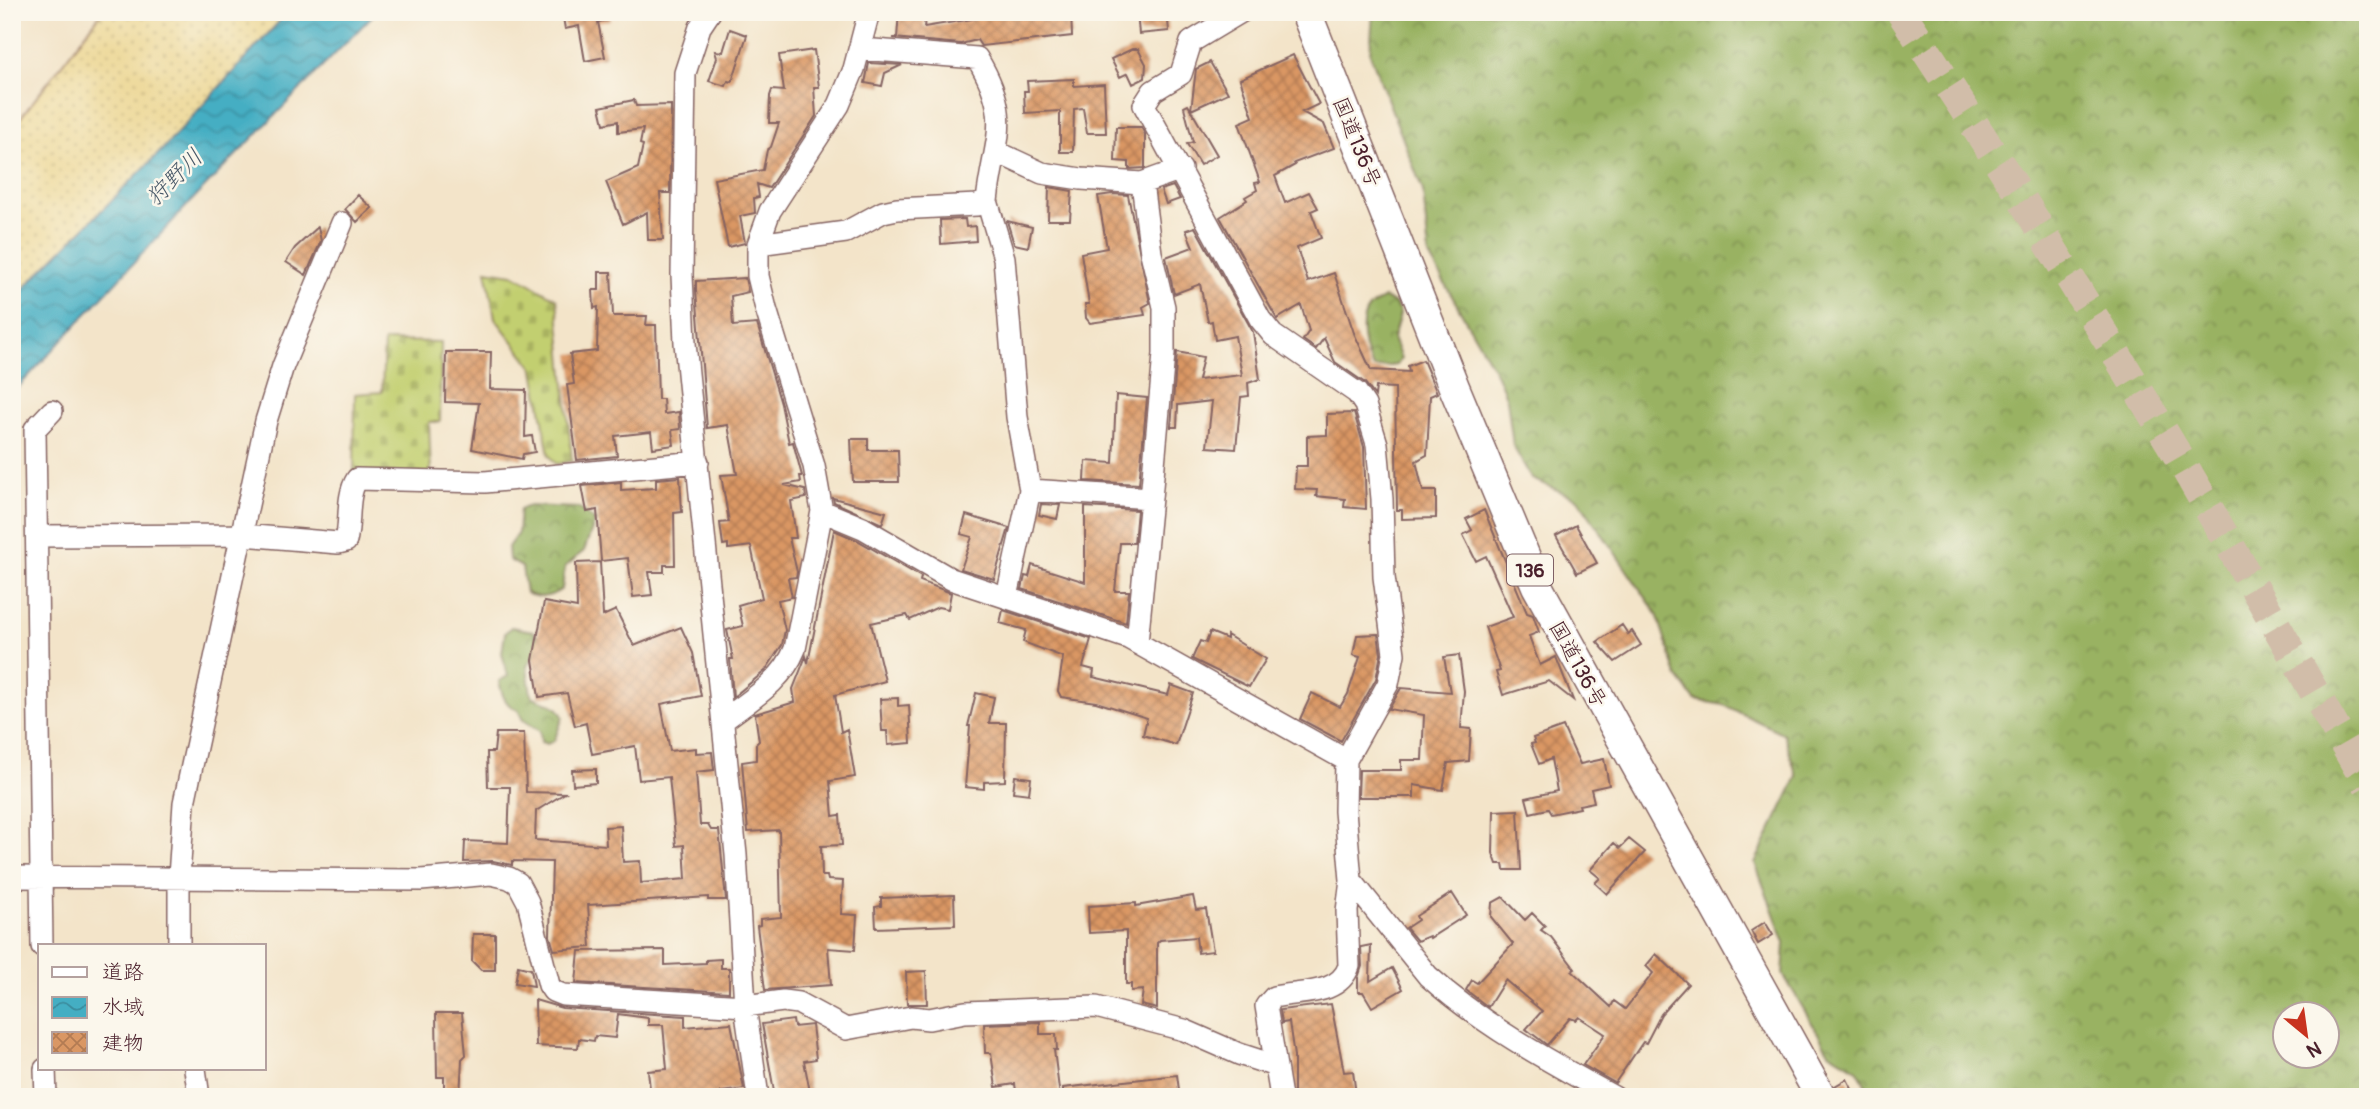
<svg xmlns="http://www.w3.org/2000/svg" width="2380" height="1109" font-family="Pangolin,'Klee One',sans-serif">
<defs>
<pattern id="forest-crowns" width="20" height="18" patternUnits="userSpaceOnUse" patternTransform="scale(1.75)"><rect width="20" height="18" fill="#99b262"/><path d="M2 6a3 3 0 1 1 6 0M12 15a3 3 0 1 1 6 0" fill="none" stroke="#7f9051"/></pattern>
<pattern id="sand-dots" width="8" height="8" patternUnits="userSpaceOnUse" patternTransform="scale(1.75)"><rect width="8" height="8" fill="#eeda9e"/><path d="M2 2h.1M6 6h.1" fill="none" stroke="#cebb88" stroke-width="1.8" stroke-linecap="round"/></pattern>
<pattern id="cemetery-stones" width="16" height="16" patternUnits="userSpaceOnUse" patternTransform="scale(1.75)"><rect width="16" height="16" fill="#c2cf70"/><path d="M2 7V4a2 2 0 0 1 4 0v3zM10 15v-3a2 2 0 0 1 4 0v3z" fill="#a8b161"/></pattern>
<pattern id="water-waves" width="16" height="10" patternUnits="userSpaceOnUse" patternTransform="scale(1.75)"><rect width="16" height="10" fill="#44aec3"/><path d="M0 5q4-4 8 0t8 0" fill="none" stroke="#3b8d9f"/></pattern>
<pattern id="building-cross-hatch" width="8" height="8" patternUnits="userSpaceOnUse" patternTransform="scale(1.75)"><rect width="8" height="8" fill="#da9764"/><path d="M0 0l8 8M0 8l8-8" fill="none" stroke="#b37b53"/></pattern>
</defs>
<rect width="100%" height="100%" fill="#fbf7ec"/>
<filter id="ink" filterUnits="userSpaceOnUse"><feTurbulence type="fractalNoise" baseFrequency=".0143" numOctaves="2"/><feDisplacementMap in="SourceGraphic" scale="14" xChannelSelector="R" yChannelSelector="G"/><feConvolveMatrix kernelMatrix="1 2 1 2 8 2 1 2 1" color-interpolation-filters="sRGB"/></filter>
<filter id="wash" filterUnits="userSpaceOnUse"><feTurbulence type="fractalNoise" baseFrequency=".00686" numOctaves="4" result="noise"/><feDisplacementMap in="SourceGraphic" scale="28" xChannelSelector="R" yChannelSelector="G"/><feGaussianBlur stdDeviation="1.57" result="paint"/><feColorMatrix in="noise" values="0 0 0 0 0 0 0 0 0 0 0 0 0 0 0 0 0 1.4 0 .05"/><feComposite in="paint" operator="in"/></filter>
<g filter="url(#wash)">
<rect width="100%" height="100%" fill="#f3e4c9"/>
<!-- forest -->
<path fill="url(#forest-crowns)" stroke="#726846" stroke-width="2" fill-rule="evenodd" d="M1373,12h995v1085h-495l-16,-28 -28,-17 -46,-78 2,-31 -30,-80 42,-86 -13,-43 -60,-29 -29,-5 -18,-24 -20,-62 -79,-115 -46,-20 -19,-33 -6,-47 -10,-24 -68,-119 -6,-65 -53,-137zM2286,1014h42v42h-42z
M1384,298l12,6 4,10 -7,24 8,21 -4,6 -23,3c-10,-12 -17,-46 -5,-60 3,-4 11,-7 15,-10z
M530,506l49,2 16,13 -11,30 -19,16 -3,22c-11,8 -24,10 -36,4l-4,-26 -13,-7 -1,-13 10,-14 2,-24z
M511,627l22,4 9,12 -15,23 4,29c13,9 26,6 32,22l-9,24 -7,3 -6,-2 -1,-11 -17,-11 -5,-10c-14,-5 -16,-16 -19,-29l9,-5 -6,-23 3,-20z"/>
<!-- sand -->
<path fill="url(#sand-dots)" stroke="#9c7c64" stroke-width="2" d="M102,12h186l-126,138 -150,150v-171z"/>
<!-- cemetery -->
<path fill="url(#cemetery-stones)" stroke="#86774e" stroke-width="2" d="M486,270l27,4 44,25 15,162 -16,3 -7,-9 -15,-86 -39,-51z
M384,341l57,1 -1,80h-11l2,52h-77l1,-80 27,-2z"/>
<!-- water -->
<path fill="url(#water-waves)" stroke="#476677" stroke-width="2" d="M288,12h88l-181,185 -183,197v-94l150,-150z"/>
<g id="blocks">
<!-- building -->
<path fill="url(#building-cross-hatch)" d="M562,12h48v8l-12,2 7,35 -20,4 -6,-35 -14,3z
M899,12h27l-2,15 73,-12v-3h74l1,24 -91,10 -4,-6 -16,4 -68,-6h4z
M1137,12h30l2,19 -30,3z
M730,29l17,6 -15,47 -4,-1 -2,5 -17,-5 8,-23 -2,-7 8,1z
M1132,49h6l8,15 -1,14 -12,6 -5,-11 -8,4 -9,-18z
M814,50l5,37h-5l2,29 -47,72 -12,-4 2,13 -5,1 1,15 -15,3 5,27 -17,4 -14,-68 49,-9 4,-20 4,-3 8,-24h-10l1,-27 2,-6 12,1 -5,-36z
M1293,55l26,49 -17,8 22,12 10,24 -40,15 1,2 -20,11 10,27 24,-11 9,16 -7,3 10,27 -24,10 11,34 26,-9 20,60 17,37 38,2 -1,-6 15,-6 14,33 -7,3 -3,59 -11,6 7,30h13v27l-34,1v-9h-5l-2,-122 -19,-1 -1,9 -10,-13 -30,-21 -11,-24 -8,11 -13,-9 6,-9 -8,-26 -24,14 -57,-102 27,-17 -2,-3 12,-7 -2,-7 5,-1 -21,-59 14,-6 -13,-38z
M1210,62l18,31 -37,17 5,-41z
M869,63l33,2 -17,8 -3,13 -17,-3z
M1074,79v7l30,-2 2,49h-19l-4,-25 -9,1 -1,43h-13v-41l-35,2 -1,-22h4l-1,-10z
M634,100l2,6 35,-1 -1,88h-10l3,47h-15l-1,-28 -24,12 -17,-42 32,-14 5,-23 -3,-1 3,-15 -25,3v-11l-14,3 -4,-17z
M1188,105l29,50 -17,10 -13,-21 6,-2 -9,-35z
M1116,127h25l4,7v34l-16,1v-7l-14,-1z
M1173,186l7,13 -14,5 -5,-14z
M1049,187l23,4 -2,29h-22z
M1112,194l16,1 22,108 -7,4 2,8 -55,8 -4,-5 -1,-14h4l-8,-51 26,-5 -9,-52z
M358,195l14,13 -15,14 -12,-13z
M965,219l1,8 9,-1 1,15 -35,3 -1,-24z
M1007,221l25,6 -4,20 -14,-3z
M318,227l3,14 -15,34 -20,-13 9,-14z
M1195,227l58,105 7,47 -12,4 1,13 -8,1 -5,52 -29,-2 5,-46 -34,4 -1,22h-6l6,-75 26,5 -5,23 44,-5 -7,-39 -20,4 -3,-19 -4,1 -8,-38 -26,10 -8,-37 27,-10 -7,-17z
M599,272h12l2,44h34l-1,9h10l2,74h5l1,15 15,-2 1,17 -8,1 2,15 -21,3 -2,-16 -36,4 2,20 -40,4 -10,-75 7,-1 -4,-30 27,-3 1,-44 -4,1 -1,-18h6z
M745,278l3,14 -17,4 2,30 24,-2 24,80 8,39 4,-1 9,34h-2l1,6 -17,3 21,5 1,8 -15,3 5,37h-7l8,34 -1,5 -8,1 4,19 -14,3 7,30 -3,15 -17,26 -32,26 -3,-38h3l-6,-29 16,-4 -5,-21 24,-7 -11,-52 -23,3v-5l-5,1 -3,-22 9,-1 -8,-47 16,-1 -9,-49 -21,3 -11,-138v-9z
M446,352h45l-1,37 36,1 -1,47 7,-1 3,16 -12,2 -1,5 -50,-10 7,-46 -34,-1z
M1116,395l31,3 -8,86 -54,-3 1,-20 27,2z
M1354,413l10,34 2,62 -22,-2 1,-8 -29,-3 1,-6 -22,-1 1,-23h11v-30l20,-1v-21z
M851,439h17v11h30l1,32h-46z
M680,477l2,35 -8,1 1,52h-11v7h-15l3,23 -19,2 -5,-39 -27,3 -4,-51 -10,2 -5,-26 39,-4v8l35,-2v-9z
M833,498l53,14 -4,12 -48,-22z
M1041,504l19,1 -3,14 -18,-4z
M1085,507l52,3 -3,33h-14l-5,48h14l-3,32 -104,-34 3,-13 4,1 3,-12 53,17z
M1484,510l43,103 6,2 6,17 -10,4 11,29 16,-8 17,43 -24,-19 -46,14 -7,-23 4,-1 -15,-44 28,-10 -27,-61 -10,5 -13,-26 9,-5 -6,-11z
M966,515l43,13 -15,51 -33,-10 11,-32 -11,-3z
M1576,525l21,38 -20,10 -21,-37z
M834,530l23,10 64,37 -1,4 31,12 -3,16 -10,-2 -28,13 -3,-5 -36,8 14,58 -50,14 6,37 6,-3 8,48 -25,4 3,35 7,-1 2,30 -21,1 1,30h5l1,4 15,1 -2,33 16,1 -2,35 -27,-2 3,37 -66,5 -8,-64 3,-1v-6l21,-2 -2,-87 -31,2 -6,-70 14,-2v-16l3,-3 -4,-27 40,-12 -2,-13 13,-33 2,7z
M600,562l3,54 13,-6 18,36 47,-19 12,26 8,43 -40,8 9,47 26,-3v5l16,-1 2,18 -18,2 4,53h8l3,5h8l7,70h-18v-3l-120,8 3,42 -37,3 -4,-14 2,-74 -40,-1v4l-19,-4 -29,1 1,-21 43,2 2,-56h-22l-1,-35h7l2,-19h28l2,59 39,1 -29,18 -1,29 71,5 -1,-18 16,-1 2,36 17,-1 1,22 45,-4 -2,-34 -8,1 -7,-69 -30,3 -4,-34 -43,8 -6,-31 -11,3 -8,-33 -28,4 -6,-37 11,-58 33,6 -1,-45z
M1003,610l88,29 -8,28 11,3 -1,7 75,18 3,-10 22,8 -17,52 -33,-10 4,-17 -51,-16 -35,-5 -3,-6 5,-34 -40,-15 3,-12 -26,-7z
M1622,625l6,9 4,-3 9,14 -26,17 -18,-20z
M1210,632l17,7v-4l39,24 -17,28 -57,-28 8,-18 6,2z
M1378,634l3,20 -5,25 -35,62 -41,-22 12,-26 28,14 8,-13 12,-37 -7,-2 4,-20z
M1459,655l5,36 -3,37 10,1 -2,32 -21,2 -5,27 -29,-5v12h-56l1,-27h42v-10h21l2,-45 -35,-6 12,-21 49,4 -6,-35z
M976,693l18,4 -5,26h17l-1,58 -21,1v7l-19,-2 5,-61h-2z
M898,698v8l11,-1 2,38 -23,2 -1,-14h-5l-2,-32z
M1563,727l17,37 24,-5 5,26 -18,4 3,13 -15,3 1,3 -29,6 -3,-5 -18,4 -4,-15 31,-7 -6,-32 -12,5 -8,-20 4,-1 -2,-5z
M596,769v14l-23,2 -1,-15z
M1015,776l16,2 -2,16 -16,-2z
M1518,810l3,60h-17l-1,-6h-6l-4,-11 1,-42z
M1629,839l16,13 -38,42 -12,-11 5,-5 -10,-8 24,-27 6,5z
M1452,893l14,22 -36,23 -1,-2 -12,5 -11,-13 12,-8 -2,-4z
M954,895l1,30 -79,3 -1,-21 6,-1v-8z
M1193,896l3,14 10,-1 7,42 -15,2 -2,-16 -36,3 -3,3v66l-16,-4 2,-15 -12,1v-7h-5v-53l-37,2 -1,-27 48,-3v3z
M1503,897l22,23 7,-7 13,13 -4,4 10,7 24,32 -3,2 39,36 3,-6 11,8 28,-36 -7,-7 10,-12 32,30 -27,30 -15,29 -3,-1 -28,41 -32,-18 22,-31 -26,-17 -3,3 -6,-2 -23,27 -21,-16 16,-18 -37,-31 -17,27 -22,-17 6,-10 5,3 36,-39 -22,-27 1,-14z
M1765,922l8,13 -15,9 -7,-13z
M473,934h22v36h-14l-9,-9z
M1371,945l-1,36 22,-13 11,21 -31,18 -9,-15h-5v-14l4,-12 -1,-19z
M665,950v15l41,-2v-3l15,-1v9h8v24l-153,-9 3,-32z
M518,966l13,3 3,17 -19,-3z
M926,971l1,33h-20l-1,-32z
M535,1000l27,8 123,8v11l46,-4 13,66 -23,3 1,5h-71l-3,-26 19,-2 -4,-44h-15v-7l-30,-4 -3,24 -20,-2 -1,5 -15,-2 -1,9 -42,-2z
M1331,1004l13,68 9,-1 3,24 -62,2v-41l-5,-34 -7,1 -2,-13z
M436,1013h26l4,42 -4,4 -2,38h-16v-20h-7z
M793,1020l1,7 18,-2 4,34 -12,2 7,36h-36l-13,-73z
M1040,1022v12h16l1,16h-3l6,47h-43l-2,-13 -19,3 -5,-34h-6l-1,-29z
M1177,1075l3,22h-117v-9z
M1847,1079l9,18h-18l-3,-11z"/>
</g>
</g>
<g filter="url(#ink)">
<use href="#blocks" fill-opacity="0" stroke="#856462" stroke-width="2"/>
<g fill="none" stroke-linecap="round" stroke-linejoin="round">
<!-- highway-tunnel -->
<path stroke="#d1bda9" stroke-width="30" stroke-dasharray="30 15" stroke-linecap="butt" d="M1901,12l113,174 163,268 191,331"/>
<!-- minor casing -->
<g stroke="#856462" stroke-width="24">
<path id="minor" d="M710,12l-10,15 -15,46 -3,202 3,68 51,512 9,151 13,91
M1241,12l-50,30 -10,32 -28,17 -9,14 116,214 13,16 84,58 8,12 12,39 5,55 2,78 10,77 -6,30 -42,76 -1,51 6,69 -4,31 2,55c-10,30 -49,25 -75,31l-8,9 15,91
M997,152l45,21 39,6 61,4 39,-14
M987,201l17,57 13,159 13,73 -23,107
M758,244l88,-12 37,-20 14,-3 80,-4 10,-4c7,-63 27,-82 -10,-143l-116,-9
M1030,490l121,8 13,-144v-47l-13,-54 -9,-70
M822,511l41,17 88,51 177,59 218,122
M38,536l205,-1 95,8 8,-2c5,-19 0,-45 11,-62l128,3 213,-20
M1137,643l14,-145
M724,720c27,-21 58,-38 71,-71l27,-138 -8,-45 -48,-157 -8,-33v-32l12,-33 69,-106 15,-36 15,-57
M12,877l409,3 70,-6 18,4 9,5 10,19 21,83 4,6 10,4 182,11 38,-5 15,2 48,26 65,-12 18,2 36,-7 131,-5 88,23 55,24 37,12
M1351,880l77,96c54,49 122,86 186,121
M42,946l-7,-517 17,-18
M179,946v-69l5,-74 82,-382 17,-55 59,-143
M45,1069l1,28
M195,1069l4,28"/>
</g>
<!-- highway casing -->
<g stroke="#856462" stroke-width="33">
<path id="highway" d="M1306,12l148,375 83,199 284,511"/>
</g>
<!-- minor -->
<use href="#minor" stroke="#fff" stroke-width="21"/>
<!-- highway -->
<use href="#highway" stroke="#fff" stroke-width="30"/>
</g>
</g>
<g text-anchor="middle" stroke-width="5" stroke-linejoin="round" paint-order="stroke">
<!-- shield labels -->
<rect fill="#fbf7ec" stroke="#7f6065" stroke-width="2" x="1507" y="554.5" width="46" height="31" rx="5"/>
<g font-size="19" font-weight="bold" fill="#4a1f2b">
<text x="1530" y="577">136</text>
</g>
<!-- street labels -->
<g font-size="21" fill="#4a1f2b" stroke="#fbf7ec">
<text transform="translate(1357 142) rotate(68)" y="7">国道136号</text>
<text transform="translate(1578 664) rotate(61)" y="7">国道136号</text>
</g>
<!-- water labels -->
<g font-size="23" font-style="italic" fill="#485868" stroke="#fbf7ec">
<text transform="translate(174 177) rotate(-45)" y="8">狩野川</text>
</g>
</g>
<!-- margin -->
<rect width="2380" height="1109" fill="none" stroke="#fbf7ec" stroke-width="42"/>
<!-- legend -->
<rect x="38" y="944" width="228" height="126" fill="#fbf7ec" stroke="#b4a19f" stroke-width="2"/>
<rect x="52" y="967" width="35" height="10" fill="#ffffff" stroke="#b4a19f" stroke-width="2"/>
<text x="102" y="979" font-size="21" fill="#4a1f2b">道路</text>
<rect x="52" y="997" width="35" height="21" fill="url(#water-waves)" stroke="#b4a19f" stroke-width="2"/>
<text x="102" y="1014" font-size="21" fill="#4a1f2b">水域</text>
<rect x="52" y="1032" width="35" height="21" fill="url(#building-cross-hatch)" stroke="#b4a19f" stroke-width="2"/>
<text x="102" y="1050" font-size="21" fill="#4a1f2b">建物</text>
<!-- north arrow -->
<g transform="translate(2306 1035) rotate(151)"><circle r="33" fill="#fbf7ec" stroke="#b4a19f" stroke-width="2"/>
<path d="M0-5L12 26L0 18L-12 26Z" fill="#c8321e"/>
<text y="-10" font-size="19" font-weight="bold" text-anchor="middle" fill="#4a1f2b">N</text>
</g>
</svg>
